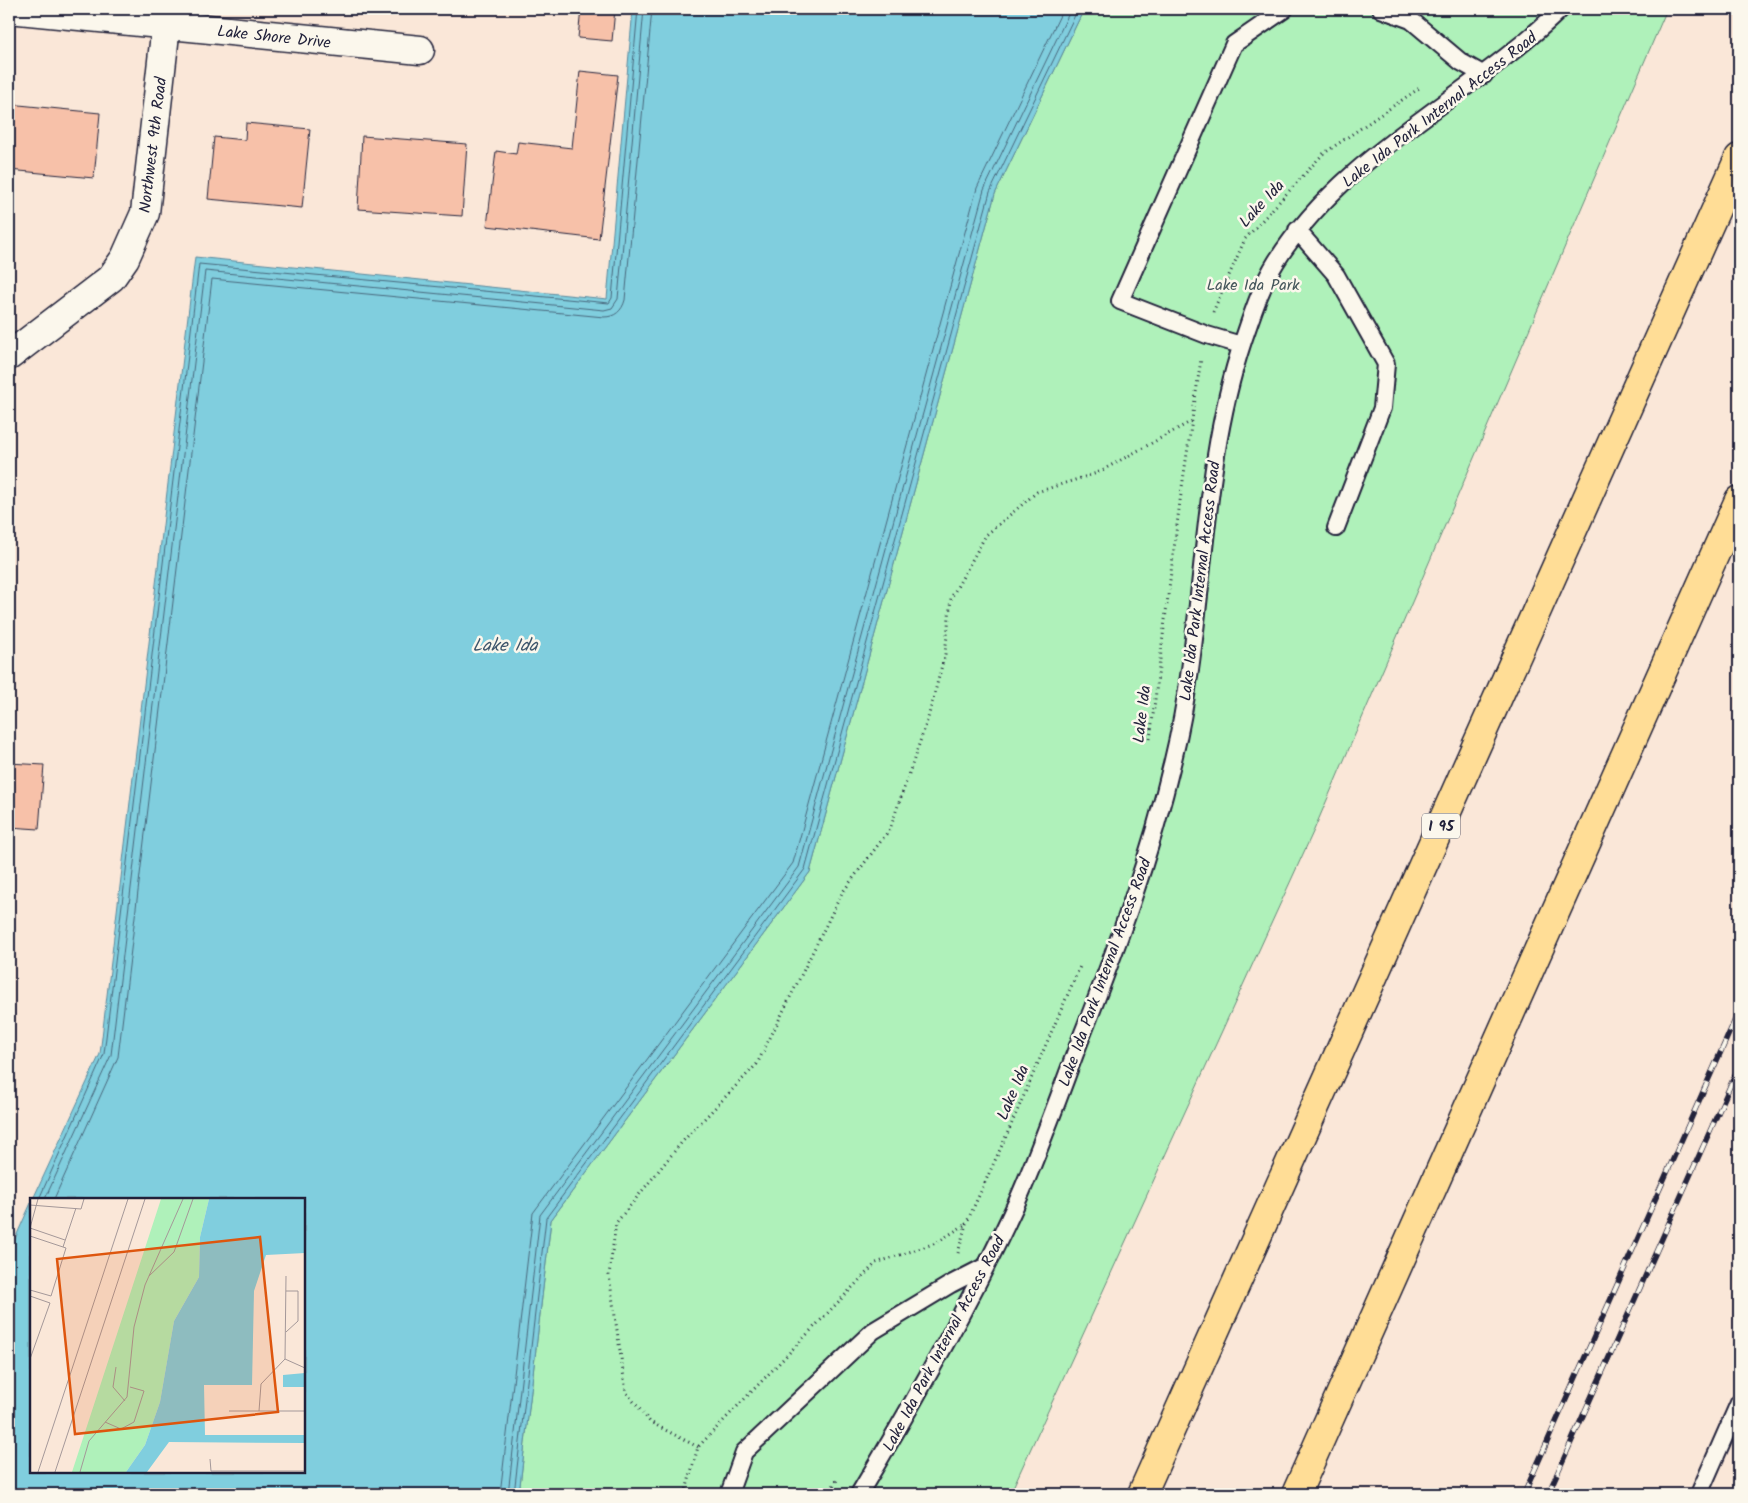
<svg xmlns="http://www.w3.org/2000/svg" width="1748" height="1503" font-family="Kalam,sans-serif">
<rect width="100%" height="100%" fill="#fae7d8"/>
<filter id="ink" filterUnits="userSpaceOnUse"><feTurbulence type="fractalNoise" baseFrequency=".02" numOctaves="2"/><feDisplacementMap in="SourceGraphic" scale="10" xChannelSelector="R" yChannelSelector="G"/><feConvolveMatrix kernelMatrix="1 2 1 2 8 2 1 2 1" color-interpolation-filters="sRGB"/></filter>
<g filter="url(#ink)">
<!-- green -->
<path fill="#aff1ba" stroke="#688a7a" d="M1084,9h583l-353,821 -304,664h-491l32,-274 259,-348 185,-678z"/>
<!-- water -->
<path fill="#80cede" stroke="#5a899d" d="M633,9h451l-89,185 -185,678 -259,348 -32,274h-510v-242l22,-49v269h273v-273h-271l67,-145 95,-797 412,42z"/>
<g fill="none" stroke-linecap="round" stroke-linejoin="round">
<!-- shore -->
<path stroke="#48677c" stroke-width="1" d="M39,1199l65,-145 95,-790 410,39 3,-5 26,-289
M45,1199l66,-144 94,-784 399,39 8,-2 6,-9 26,-290
M54,1199l64,-142 94,-778 392,38c11,0 18,-6 21,-17l27,-291
M500,1494l33,-281 260,-350 184,-675 86,-179
M508,1494l32,-279 259,-348 185,-677 87,-181
M514,1494l32,-276 259,-349 185,-677 88,-183"/>
</g>
<!-- building -->
<path fill="#f7c1a9" stroke="#22223b" d="M581,9h34l-3,32 -34,-3z
M580,71l38,4 -19,164 -112,-13 9,-75 20,3 2,-12 54,6z
M9,104l91,9 -6,65 -85,-8z
M246,123l64,6 -8,79 -94,-9 6,-62 31,3z
M362,136l105,8 -5,72 -104,-7z
M9,763l35,2 -5,64 -30,-2z"/>
<g fill="none" stroke-linecap="round" stroke-linejoin="round">
<!-- service casing -->
<g stroke="#22223b" stroke-width="20">
<path id="service" d="M1381,9l30,11 50,42 23,13
M1297,230l39,45 50,89 -4,44 -46,120
M1241,345l-34,-10 -87,-34 114,-257 51,-35
M729,1494l15,-42 129,-121 78,-47 35,-18
M859,1494c57,-95 112,-192 158,-292 23,-52 42,-106 62,-159 37,-93 71,-185 94,-283 34,-138 25,-284 70,-419 9,-26 18,-55 33,-79 68,-109 195,-165 285,-253
M1699,1494l40,-91"/>
</g>
<!-- minor casing -->
<g stroke="#22223b" stroke-width="31">
<path id="minor" d="M9,9l411,41
M9,356l102,-78 14,-20 20,-45 21,-188"/>
</g>
<!-- motorway casing -->
<g stroke="#22223b" stroke-width="31">
<path id="motorway" d="M1142,1494l597,-1336
M1296,1494l443,-994"/>
</g>
<!-- path -->
<path stroke="#22223b" stroke-width="3" stroke-dasharray="1 4" stroke-linecap="butt" d="M1213,312l32,-73 78,-85 98,-67
M1150,739l30,-238 21,-142
M958,1253l8,-29 42,-92 73,-168
M698,1447l-48,-25 -24,-30 -17,-117 7,-52 66,-81 75,-78 85,-171 48,-64 38,-111 17,-64 6,-56 35,-63 51,-43 60,-19 95,-52
M685,1494l13,-47 178,-184 60,-20 30,-19
M828,1494l9,-14"/>
<!-- service -->
<use href="#service" stroke="#fbf7ec" stroke-width="16"/>
<!-- minor -->
<use href="#minor" stroke="#fbf7ec" stroke-width="28"/>
<!-- motorway -->
<use href="#motorway" stroke="#ffdd96" stroke-width="28"/>
<!-- rail casing -->
<g stroke="#22223b" stroke-width="5.5">
<path id="rail" d="M1524,1494l215,-483
M1548,1494l191,-428"/>
</g>
<!-- rail -->
<use href="#rail" stroke="#fbf7ec" stroke-width="4" stroke-dasharray="11" stroke-linecap="butt"/>
</g>
</g>
<g text-anchor="middle" stroke-width="5" stroke-linejoin="round" paint-order="stroke">
<!-- shield labels -->
<rect fill="#fbf7ec" stroke="#636270" stroke-width="1" x="1422" y="813.5" width="38" height="25" rx="4"/>
<g font-size="15" font-weight="bold" fill="#22223b">
<text x="1441" y="831">I 95</text>
</g>
<!-- street labels -->
<g font-size="16" fill="#22223b" stroke="#fbf7ec">
<text transform="translate(274 36) rotate(6)" y="6">Lake Shore Drive</text>
<text transform="translate(1439 109) rotate(-38)" y="6">Lake Ida Park Internal Access Road</text>
<text transform="translate(152 145) rotate(-83)" y="6">Northwest 9th Road</text>
<text transform="translate(1261 203) rotate(-47)" y="6">Lake Ida</text>
<text transform="translate(1199 581) rotate(-83)" y="6">Lake Ida Park Internal Access Road</text>
<text transform="translate(1141 714) rotate(-83)" y="6">Lake Ida</text>
<text transform="translate(1104 972) rotate(-70)" y="6">Lake Ida Park Internal Access Road</text>
<text transform="translate(1012 1092) rotate(-67)" y="6">Lake Ida</text>
<text transform="translate(943 1343) rotate(-62)" y="6">Lake Ida Park Internal Access Road</text>
</g>
<!-- park labels -->
<g font-size="16" fill="#45565b" stroke="#fbf7ec">
<text x="1253" y="290">Lake Ida Park</text>
</g>
<!-- water labels -->
<g font-size="18" font-style="italic" fill="#3e566c" stroke="#fbf7ec">
<text x="505" y="651">Lake Ida</text>
</g>
</g>
<!-- overview -->
<g transform="translate(30 1198)">
<rect width="275" height="275" fill="#fae7d8"/>
<path d="M131,1h48l-9,38 -1,40 -25,44 -14,81 -15,43 -19,27h-54z" fill="#aff1ba"/>
<path d="M179,1h96v54l-39,2 -12,36 -2,94h-48l1,50h100v8l-136,-1 -22,30h-21l19,-27 15,-43 14,-81 25,-44 1,-40zM275,175v14h-22v-12z" fill="#80cede"/>
<path fill="none" stroke="#a49899" stroke-width="1" d="M8,1l-8,29 35,12M0,7l51,4 3,-10M0,38l36,12 -15,48 -21,-6M33,49l13,-39M119,78l25,-24 19,-53M0,98l20,7 -20,56M256,134l12,-11v-30h-12M255,161l20,9M86,169l-3,20 12,14M199,213h76M229,213l2,-27 24,-25 1,-83M75,224l16,7 13,-7 10,-31 -14,-4M180,261l1,12h94M8,274l90,-273M25,274l90,-273M50,274l9,-31 38,-44 7,-70 11,-42 38,-86"/>
<path fill="#de560e" fill-opacity="0.15" stroke="#de560e" stroke-width="2.5" d="M230,39l18,175 -203,22 -18,-175z"/>
<rect width="275" height="275" fill="none" stroke="#22223b" stroke-width="2.5"/>
</g>
<!-- margin -->
<rect width="1748" height="1503" fill="none" stroke="#fbf7ec" stroke-width="30"/>
<rect x="15" y="15" width="1718" height="1473" fill="none" stroke="#22223b" stroke-width="2" filter="url(#ink)"/>
</svg>
